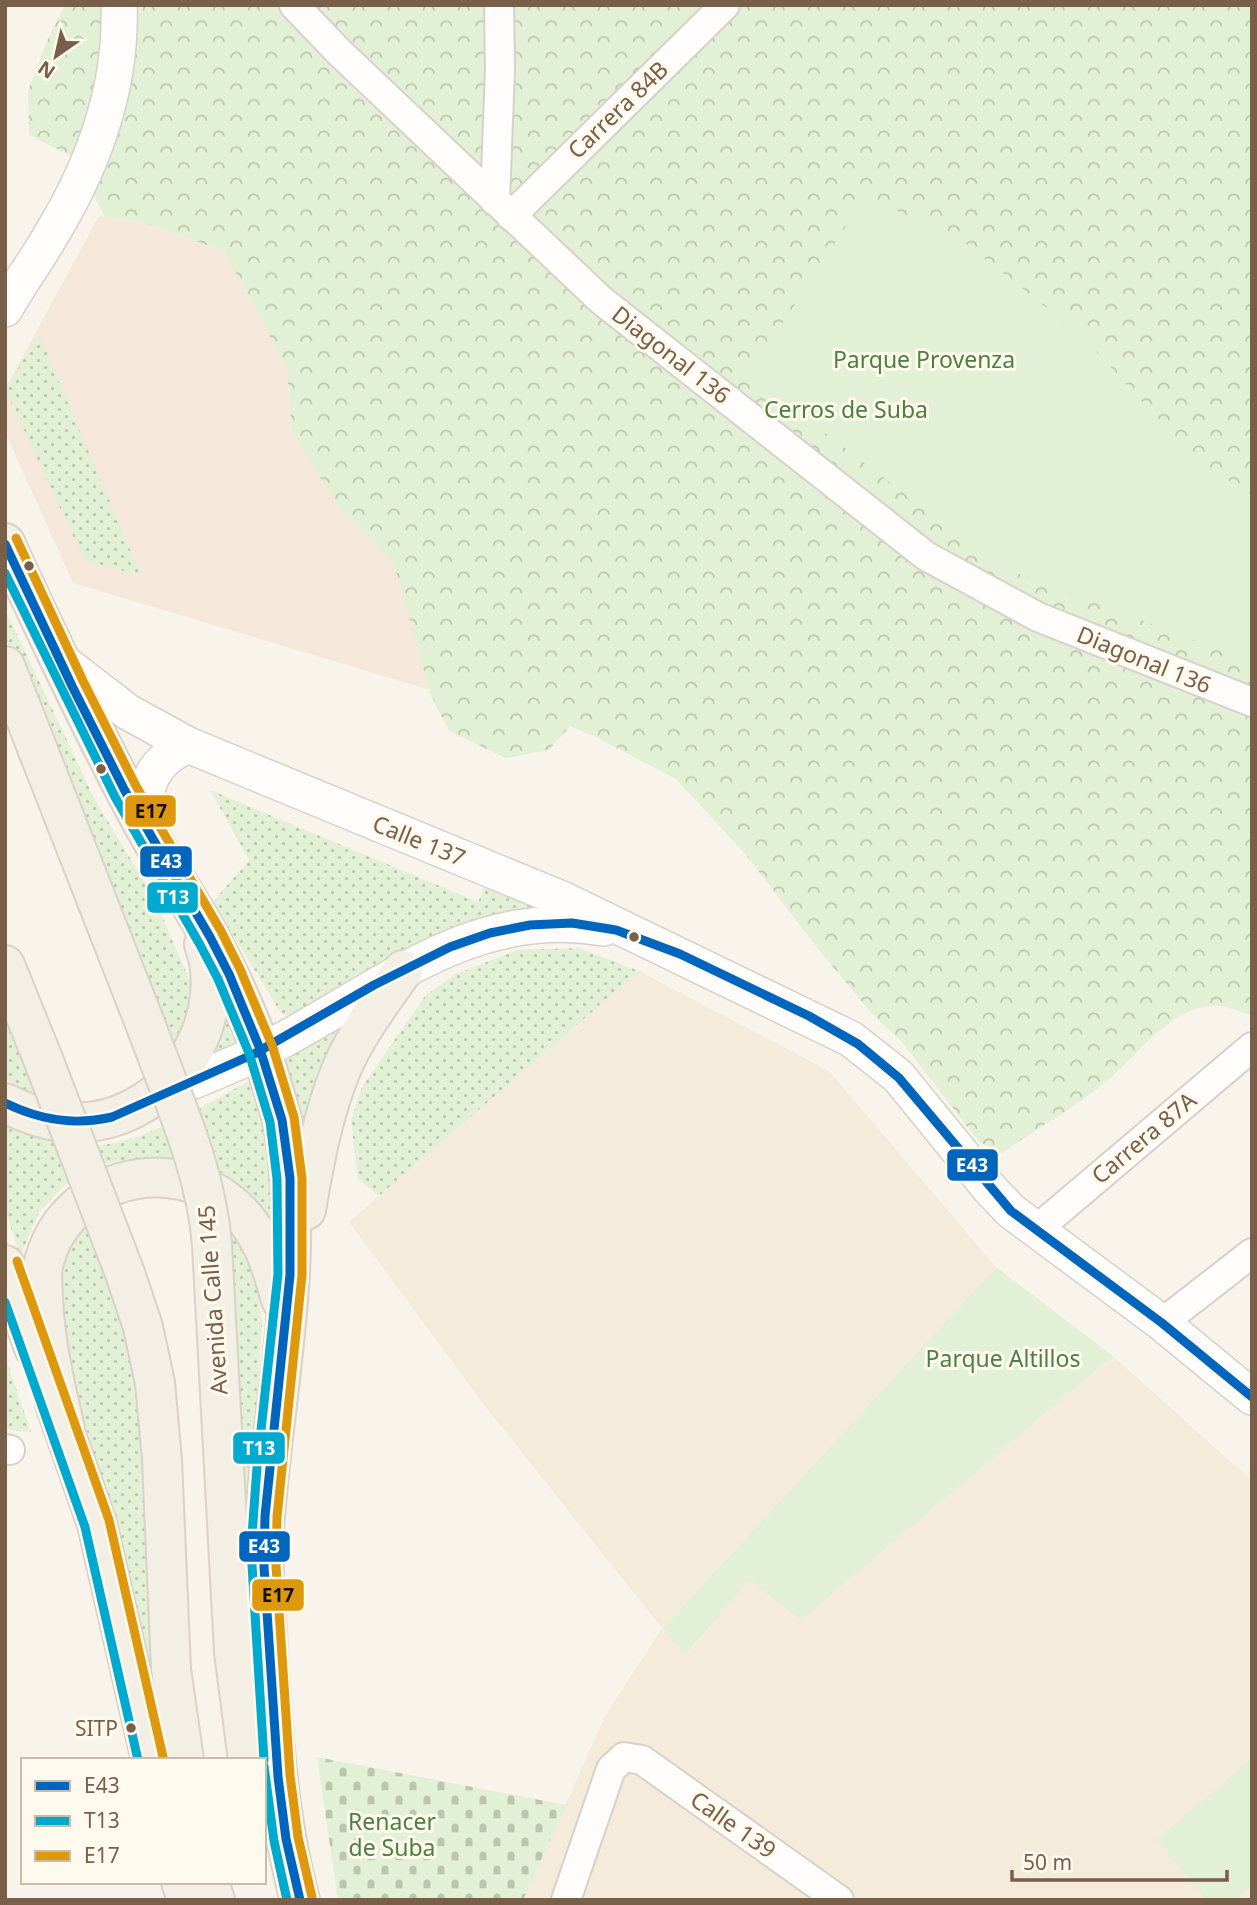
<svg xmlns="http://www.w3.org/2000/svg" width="1257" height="1905" font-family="'Noto Sans',sans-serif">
<defs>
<pattern id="grass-dots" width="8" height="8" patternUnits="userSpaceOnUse" patternTransform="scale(1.75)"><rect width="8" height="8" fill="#e2f0d5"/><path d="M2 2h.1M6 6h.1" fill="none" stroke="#bcc6af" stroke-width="1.8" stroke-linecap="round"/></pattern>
<pattern id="forest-crowns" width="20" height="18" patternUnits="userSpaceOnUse" patternTransform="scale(1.75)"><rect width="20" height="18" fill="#e2f0d5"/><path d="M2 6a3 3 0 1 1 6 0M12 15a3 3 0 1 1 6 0" fill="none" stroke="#bcc6af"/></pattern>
<pattern id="cemetery-stones" width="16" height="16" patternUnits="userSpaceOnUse" patternTransform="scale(1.75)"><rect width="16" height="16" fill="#e2f0d5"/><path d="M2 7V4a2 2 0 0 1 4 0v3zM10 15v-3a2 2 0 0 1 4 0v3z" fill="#bcc6af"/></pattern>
</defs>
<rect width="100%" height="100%" fill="#f8f4eb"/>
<!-- residential -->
<path fill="#f4ebdb" d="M639,971l190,100 167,196 -334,362 25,25 63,-75 51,40 312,-263 139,125v419h-729l82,-184 57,-88 -177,-222 -136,-184z"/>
<!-- commercial -->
<path fill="#f6e7db" d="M99,216l39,5 86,30 63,118 5,64 47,73 56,61 35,123 -357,-107 -68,-151v-43z"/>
<!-- grass -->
<path fill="url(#grass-dots)" d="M39,334l102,242 -57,-16 -79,-171z
M5,609l90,191 58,96 37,85 -1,38 -14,38 -170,-420z
M210,790l268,112 10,-21 63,22c-60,15 -117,34 -173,61 -30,15 -59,35 -87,52l-10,-3 -68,-111 36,-42z
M579,948l60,23 -260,225 -21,-17 -7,-59 11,-33 63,-91 29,-21 63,-25z
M217,982l28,62 -45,30z
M5,1012l36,91 -36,-25z
M343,1026l-26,45 -14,60 -18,-73z
M254,1078l13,53 12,92 -42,-36 -57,-25 -38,-5 -45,8 -33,21 -25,26 -19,45 -15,-49v-93c16,11 35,23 53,28 61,18 145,-37 196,-65z
M84,1222l20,44 24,63 16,96 15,243 -12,5 -86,-347c-3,-50 0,-60 23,-104z
M226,1222l13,10 18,46 5,46 -13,201 -7,1z
M5,1356l26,76 -26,-3z"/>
<!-- forest -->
<path fill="url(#forest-crowns)" d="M65,5h1187v1011c-24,-9 -37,-15 -62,-5 -34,15 -54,46 -82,69 -33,28 -71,48 -106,73l-23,-11 -78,-101 -29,-27 -57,-69 -68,-89 -71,-77 -80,-42 -26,-11 -21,24 -43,8 -57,-27 -18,-35 -36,-129 -57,-61 -46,-73 -5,-64 -63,-118 -86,-30 -33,-4 -32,-60 -44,-22 -1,-44 19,-50z"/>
<!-- cemetery -->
<path fill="url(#cemetery-stones)" d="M317,1757l249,48 -43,95h-185z"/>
<!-- park -->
<path fill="#e2f0d5" d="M865,197l91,39 126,100 115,125 55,34v167l-254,-96 -249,-192z
M996,1267l117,89 -312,264 -51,-40 -64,74 -24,-25z
M1252,1758v127l-18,15h-27l-51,-60z"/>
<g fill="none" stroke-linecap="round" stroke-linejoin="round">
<!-- minor casing -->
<g stroke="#d7d1c9" stroke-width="32">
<path id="minor" d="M294,5l45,47 262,248 325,256 112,61 214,85
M495,201l5,-132 -1,-64
M511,216l214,-211
M1036,1230l216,-183
M1162,1323l90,-70
M5,1449l5,1
M566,1900l45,-131 13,-12 18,3 197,140"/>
</g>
<!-- tertiary casing -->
<g stroke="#d7d1c9" stroke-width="38">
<path id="tertiary" d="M5,309c14,-26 32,-49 46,-74 42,-69 71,-148 68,-230
M58,658l70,54 60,33 376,155 287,139 47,37 92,113 21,22 151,112 90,74
M142,821c5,-38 8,-59 46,-76
M154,1097c36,-15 73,-29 108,-46 111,-55 207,-147 342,-123"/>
</g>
<!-- primary casing -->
<g stroke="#dad1c9" stroke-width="42">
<path id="primary" d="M5,543c44,96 89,191 139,283 21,38 45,74 66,111 26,49 48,98 63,152 4,13 9,27 11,41 21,129 -9,258 -19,386 -4,45 1,90 3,136 5,83 10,167 32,248
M5,666l141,360
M5,965l38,94
M5,1103c16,8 33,15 51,18 87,14 162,-66 154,-151 0,-9 -4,-18 -6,-26
M306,1210c8,-47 17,-96 35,-140 15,-36 40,-68 62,-100
M212,1245l22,407 14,108
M5,1265l29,83
M126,1276l17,51 12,56 7,77 9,209 13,91
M55,1404l42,120 54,236
M65,1429c-10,-44 -20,-86 -22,-131 0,-10 -2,-22 0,-32 19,-86 126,-116 190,-60 28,24 39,60 48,94
M181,1882l6,18
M209,1882l6,18"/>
</g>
<!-- minor -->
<use href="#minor" stroke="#fefdfc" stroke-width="28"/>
<!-- tertiary -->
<use href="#tertiary" stroke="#fefdfc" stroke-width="35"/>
<!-- primary -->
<use href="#primary" stroke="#f3efe5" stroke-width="38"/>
<!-- primary-bridge casing -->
<g stroke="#dad1c9" stroke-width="42" stroke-linecap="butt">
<path id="primary-bridge" d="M146,1026c26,71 60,143 66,219
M43,1059l83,217"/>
</g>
<!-- primary-bridge -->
<use href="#primary-bridge" stroke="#f3efe5" stroke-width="38"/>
<!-- bus-1 casing -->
<g stroke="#fffaed" stroke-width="14">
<path id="bus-1" d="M5,544l67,142 53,105 85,146 19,37 31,75 22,71 8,58v97l-25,241 -1,51 14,210 8,62 14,61
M5,1103c35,17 69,23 107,14l142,-63 120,-69 76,-38 40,-14 40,-8 42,-2 44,7 64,24 129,62 49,28 41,34 112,133 151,112 90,74"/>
</g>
<!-- bus-2 casing -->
<g stroke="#fffaed" stroke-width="14">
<path id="bus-2" d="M5,573l110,224 84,146 19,36 31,74 21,69 7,57 1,95 -21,193 -6,82 13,211
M5,1302l80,225 53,233
M264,1766l10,75 13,59"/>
</g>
<!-- bus-3 casing -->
<g stroke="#fffaed" stroke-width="14">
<path id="bus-3" d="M16,538l67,143 53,105 85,145 19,38 32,76 22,72 8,61v97l-25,242 -1,49 14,209 8,62 14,60
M17,1261l92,259 54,237"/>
</g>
<!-- bus-1 -->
<use href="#bus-1" stroke="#0065bd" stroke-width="9"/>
<!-- bus-2 -->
<use href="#bus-2" stroke="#00a9ce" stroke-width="9"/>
<!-- bus-3 -->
<use href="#bus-3" stroke="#de980e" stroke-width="9"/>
</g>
<!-- markers -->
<g fill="#795e48" stroke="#fffaed" stroke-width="2.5">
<circle cx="29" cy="566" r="6"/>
<circle cx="101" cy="769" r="6"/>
<circle cx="634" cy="937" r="6"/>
<circle cx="131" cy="1728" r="6"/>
</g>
<g text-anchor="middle" stroke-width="6" stroke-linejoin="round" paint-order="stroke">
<!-- bus labels -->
<g font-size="21" fill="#795e48" stroke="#fffaed" text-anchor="end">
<text x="118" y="1736">SITP</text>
</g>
<!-- street labels -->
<g font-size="23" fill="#795e48" stroke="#fffaed">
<text transform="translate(618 110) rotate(-44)" y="8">Carrera 84B</text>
<text transform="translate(671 355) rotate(38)" y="8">Diagonal 136</text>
<text transform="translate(1144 660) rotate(22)" y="8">Diagonal 136</text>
<text transform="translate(419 841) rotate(22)" y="8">Calle 137</text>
<text transform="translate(1144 1138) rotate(-40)" y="8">Carrera 87A</text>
<text transform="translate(213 1300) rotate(-94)" y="8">Avenida Calle 145</text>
<text transform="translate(733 1825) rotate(35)" y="8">Calle 139</text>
</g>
<!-- park labels -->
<g font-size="23" fill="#4c8040" stroke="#fffaed">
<text x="924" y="368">Parque Provenza</text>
<text x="846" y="418">Cerros de Suba</text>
<text x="1003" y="1367">Parque Altillos</text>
<text x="392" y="1830">Renacer<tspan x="392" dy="26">de Suba</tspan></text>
</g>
</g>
<g stroke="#fffaed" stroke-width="2.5">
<rect x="124" y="794" width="53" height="34" rx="7" fill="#de980e"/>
<rect x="139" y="845" width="54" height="33" rx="7" fill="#0065bd"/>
<rect x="146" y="881" width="53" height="33" rx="7" fill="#00a9ce"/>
<rect x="946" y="1148" width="53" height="34" rx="7" fill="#0065bd"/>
<rect x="232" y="1431" width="54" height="34" rx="7" fill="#00a9ce"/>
<rect x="238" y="1530" width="53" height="33" rx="7" fill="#0065bd"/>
<rect x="251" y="1578" width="54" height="34" rx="7" fill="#de980e"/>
</g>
<g font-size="19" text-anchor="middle" font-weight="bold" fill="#fff">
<text x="166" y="868">E43</text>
<text x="173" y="904">T13</text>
<text x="972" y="1172">E43</text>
<text x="259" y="1455">T13</text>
<text x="264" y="1553">E43</text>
</g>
<g font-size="19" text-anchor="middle" font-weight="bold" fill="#111">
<text x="151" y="818">E17</text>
<text x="278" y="1602">E17</text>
</g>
<!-- border -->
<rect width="1257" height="1905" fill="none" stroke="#795e48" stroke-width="14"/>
<!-- legend -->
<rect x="21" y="1758" width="245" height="126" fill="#fffaed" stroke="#c9bcab" stroke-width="2"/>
<rect x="35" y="1781" width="35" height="10" fill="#0065bd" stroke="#c9bcab" stroke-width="2"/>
<text x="84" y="1793" font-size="21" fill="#795e48">E43</text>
<rect x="35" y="1816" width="35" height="10" fill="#00a9ce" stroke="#c9bcab" stroke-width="2"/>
<text x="84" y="1828" font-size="21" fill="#795e48">T13</text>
<rect x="35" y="1851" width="35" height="10" fill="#de980e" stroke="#c9bcab" stroke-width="2"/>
<text x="84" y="1863" font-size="21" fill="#795e48">E17</text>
<!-- north arrow -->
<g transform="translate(56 56) rotate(214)" stroke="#fffaed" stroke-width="5" paint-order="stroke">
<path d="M0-5L12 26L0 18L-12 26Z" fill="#795e48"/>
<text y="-10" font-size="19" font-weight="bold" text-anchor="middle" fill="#795e48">N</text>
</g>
<!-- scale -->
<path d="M1012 1870v10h215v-10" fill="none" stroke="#795e48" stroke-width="3.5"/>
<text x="1023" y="1870" font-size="21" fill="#795e48" stroke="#fffaed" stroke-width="5" paint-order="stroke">50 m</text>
</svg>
